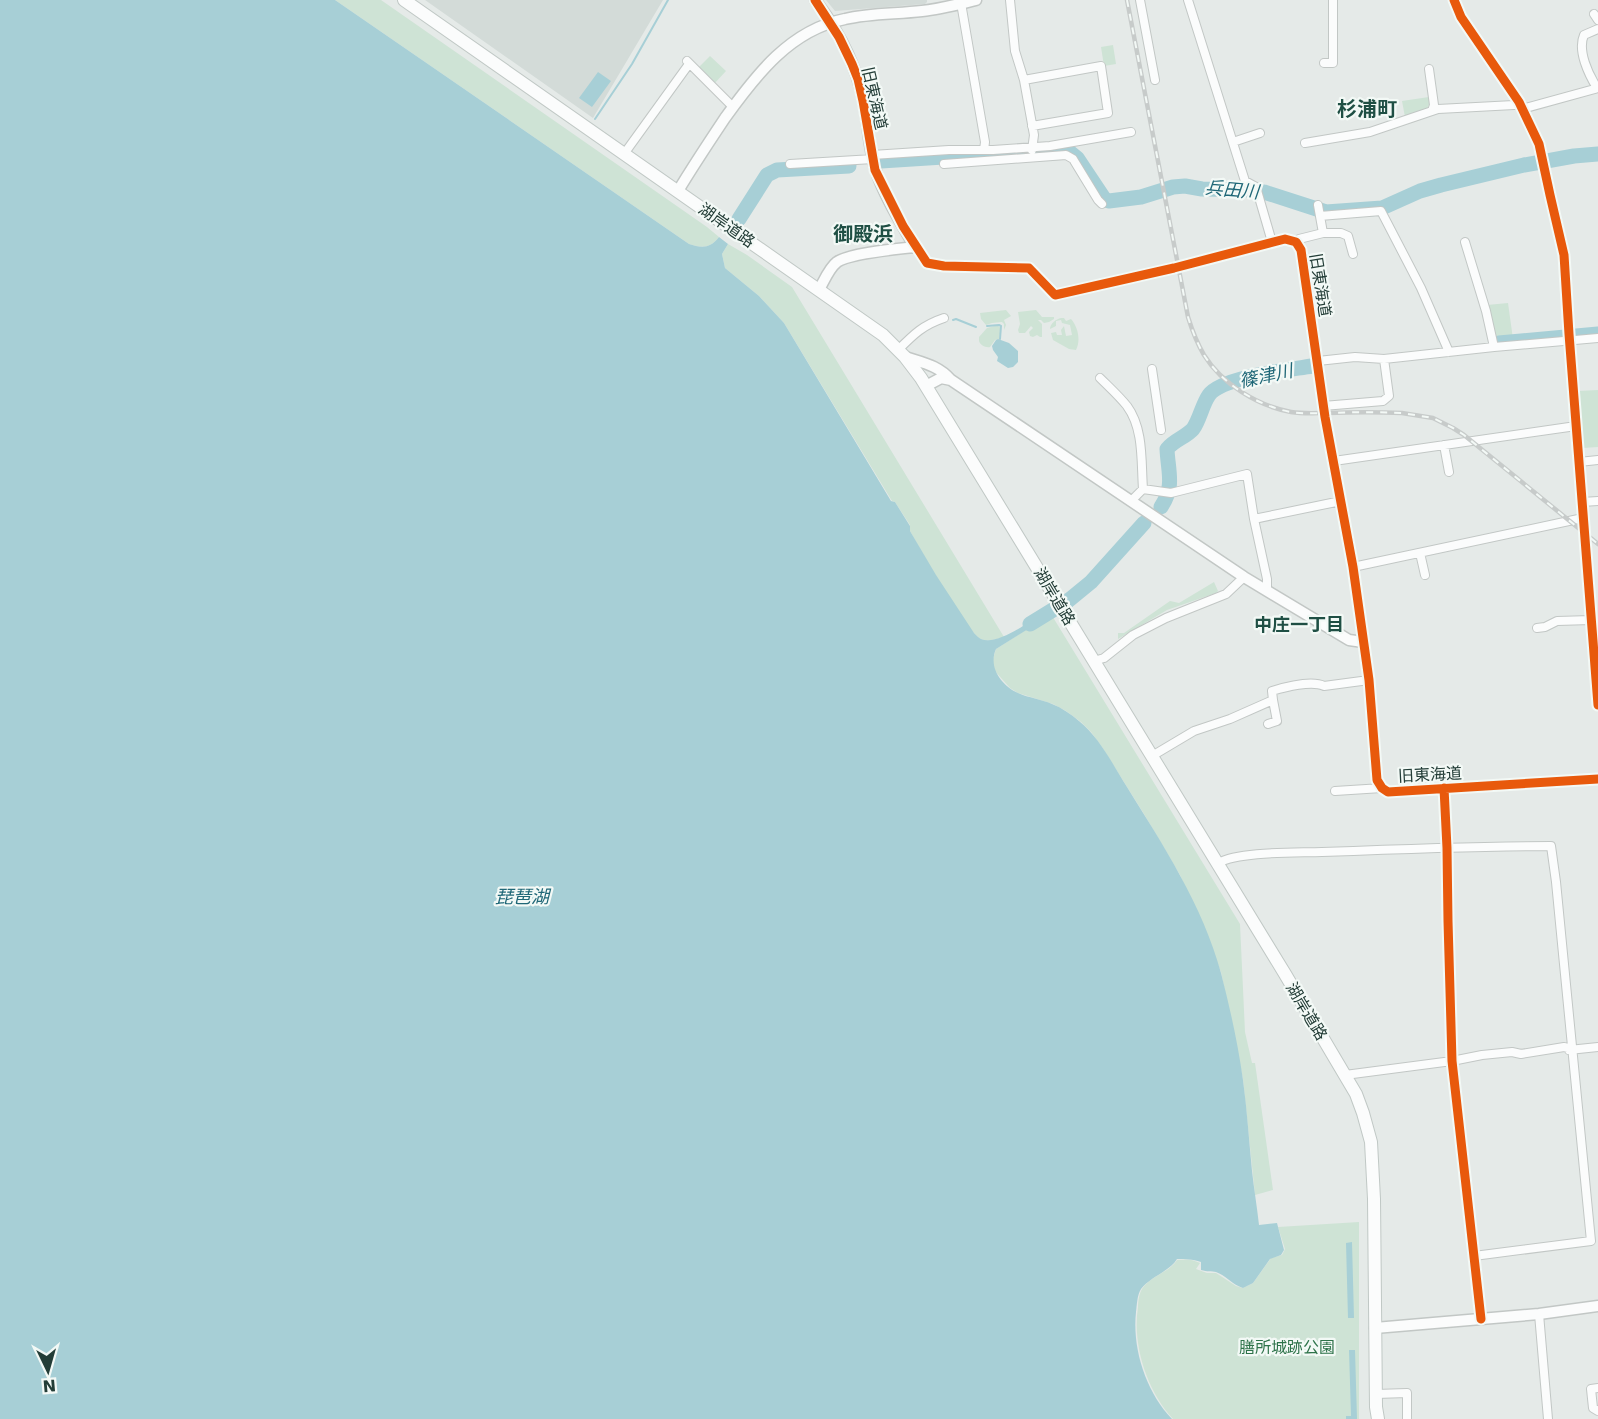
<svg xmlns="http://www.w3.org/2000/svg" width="1598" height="1419" font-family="'DejaVu Sans','Noto Sans JP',sans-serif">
<rect width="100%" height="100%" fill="#e5eae8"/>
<!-- built -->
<path fill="#d3dbd8" d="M425,0h238l-70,118z
M826,0h101v2l-2,2 -90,7z"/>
<!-- green -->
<path fill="#cee3d5" d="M335,0h46l326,227 12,10c-9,12 -18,11 -30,7z
M1113,45l3,19 -12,2 -3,-19z
M710,56l16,15 -12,13 -15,-17z
M1429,97l1,6 -4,7 -21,7 -3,-16z
M728,244l19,11 45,32 212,350c-7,2 -17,5 -23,2 -15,-7 -61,-90 -71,-108v-6l-15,-23 -3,-1 -108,-178 -25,-27 -34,-28 -3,-14z
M1508,303l5,36 -18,2 -8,-36z
M1006,310l5,6 -7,4 2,5 -2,5v-6l-2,-2 -10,1 -6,2 -5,-6 -1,-6z
M1036,310l6,7h12v2l-5,3 -5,1 -3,-3h-3l4,4v13h-2l-3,-2 -4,2 -3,-1 -1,-4 4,-4 -2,-2 -6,7h-6l-1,-3 2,-6 -2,-12z
M1061,318h3l2,3 5,-2c7,8 10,21 5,31l-7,-1 -16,-9 -2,-7 5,-1 1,3h5l-1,-5 3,-4 2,10 6,-1 -2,-10 -8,-2 -1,-3 -5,1v5l-6,3c0,-5 6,-10 11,-11z
M995,326h3l3,2 -2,11 -4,1 -5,7c-4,1 -10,-2 -11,-6v-4l8,-9z
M1598,390v57l-15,1 -5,-57z
M1214,582l4,9 -2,2 -49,17 -49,29v-6h6l46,-32 9,2z
M1051,614l189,310 5,108 7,31h3l18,127 -18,5 -12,-116 -22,-107 -41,-97 -36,-61 -42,-67 -11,-15 -10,-10 -15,-11 -13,-7 -35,-11 -8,-5 -16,-18 -2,-8 4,-13z
M1359,1222v197h-186c-26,-28 -41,-74 -35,-112 0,-5 1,-13 4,-18 8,-13 28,-17 35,-29 9,-1 15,-1 23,3l-4,6 11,4h9l20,13 7,2 10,-5 18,-25 11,-3 3,-6 -7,-22z"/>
<!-- water -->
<path fill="#a7cfd6" d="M0,0h335l354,244c12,4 21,5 30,-7l9,7 -6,10 3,14 34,28 25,27 107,178 4,1 15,24v5l26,44 38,58c2,2 5,5 7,6 18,7 50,-19 65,-28l3,5 -53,33c-8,18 5,36 22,44 11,5 23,6 34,11 10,4 19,10 27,17 21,17 34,44 48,66 36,58 76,119 94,186 9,35 17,71 22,107 4,30 6,60 9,91 2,18 5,36 7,54l18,-2 7,27 -3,5 -11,4 -17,24 -10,5c-10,-3 -18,-13 -27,-16 -4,-1 -9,0 -15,-2v-8c-9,-3 -15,-3 -24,-3 -7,12 -27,18 -36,30 -4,6 -4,16 -5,23 -4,37 10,80 36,107h-1172z
M598,72l13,9 -19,26 -13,-9z
M998,339l11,4 9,8v11l-5,5 -5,1 -11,-7 1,-4 -5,-7 -1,-4 4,-6z
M1352,1242l2,76h-6l-2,-75z
M1349,1350h6l2,69h-11v-3h5z"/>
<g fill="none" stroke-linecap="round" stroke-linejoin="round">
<!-- stream -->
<path stroke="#a7cfd6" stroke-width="2" d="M595,119l37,-55 36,-64
M953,320l3,-1 20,8
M987,326l12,-1 2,1 -1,13"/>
<!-- river -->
<path stroke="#a7cfd6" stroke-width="15" d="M881,161l185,-12 11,9 28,42 4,1 32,-4 32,-10 12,-1 17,3 52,1 10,2 62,20 56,-4 38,-17 21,-6 83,-20 50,-9 24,-2
M739,219l28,-44 10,-5 72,-4
M1499,343l99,-9
M1161,507c14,-21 7,-35 6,-58 7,-9 19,-12 26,-20 7,-10 9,-24 16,-34 13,-18 80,-25 103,-29
M1030,624l39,-24 22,-18 53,-59"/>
<!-- minor casing -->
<g stroke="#c2c7c5" stroke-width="10">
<path id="minor" d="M1010,0l5,51 9,29 10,55 -2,15
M1140,0l15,80
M1188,0l57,181 11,6 16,55
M1454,0l7,17 58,85 20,42 11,51 14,60 5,79 29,371
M961,3l24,139 -1,8
M1594,14l4,6
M687,61l46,46
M1324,63h9v-63
M1429,69l5,36 -2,6
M1024,80l77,-14 7,47 -76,13
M1597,88c-8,-13 -20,-37 -13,-53l14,-6
M1522,109l76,-21
M1233,142l27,-9
M1305,143l65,-11 68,-23 76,-4 5,-3
M624,154l65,-90
M872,155l77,-5h44l57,-4 81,-14
M790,164l83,-5
M944,164l122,-9 7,4 25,41 4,4
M1320,216l61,-5 40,77 28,64
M1323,233h18l7,3 5,18
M1296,242l3,-3 24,-6 -5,-28
M1465,242l21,69 8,36
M915,247l12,16 6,2 96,3 26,27 119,-27 111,-29 11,3 5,8 24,167 28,150 16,113 8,100 5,8 6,4 210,-13
M898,350c16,-16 25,-25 46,-32
M1318,361l37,-4 29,2 110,-12 104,-9
M1152,369l9,61
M1100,378c9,9 19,18 27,28 17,23 14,56 16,83l-12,12
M1323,406l60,-5 6,-5 -5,-37
M1444,445l5,27
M1334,461l242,-35
M1579,462l19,-2
M1143,489l28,4 76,-19 7,45 13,60v12
M1582,502l16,-1
M1254,519l87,-18
M1420,553l5,22
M1353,567l230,-49
M1537,628l8,-1 12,-6 34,-1
M1094,661l10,-3 29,-23 33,-17 60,-24 18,-17
M1268,724l9,-3 -4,-21
M1152,756l42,-25 36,-12 43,-19 -1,-9c13,-4 40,-11 52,-5l45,-6
M1444,788l3,60 1,73 4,140 29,258
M1335,791l47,-3
M1218,863c22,-12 77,-10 104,-11 76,-3 153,-6 229,-6l5,36 35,359 -117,15
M1569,1050l29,-3
M1345,1075l107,-14 30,-6 30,-3 9,2 43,-7 8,2
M1539,1314l9,105
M1598,1388l-7,1 2,19 5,3
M1376,1394l31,-1v26"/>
</g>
<!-- tertiary casing -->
<g stroke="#c2c7c5" stroke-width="13">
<path id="tertiary" d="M815,0c23,30 42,67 49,104 4,21 5,44 11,64 7,24 27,57 40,79 -17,2 -65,6 -78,15 -8,6 -13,19 -18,28
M678,191c15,-25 31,-49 47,-73 31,-43 65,-88 120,-99 25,-6 52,-5 77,-8 19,-2 37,-7 54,-11
M905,357c18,6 33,8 46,23
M926,386l15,-8 10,2 293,197 105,63 14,2
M1375,1328l164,-14 59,-8"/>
</g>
<!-- secondary casing -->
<g stroke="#c0c8c5" stroke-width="14">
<path id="secondary" d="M404,0l479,335 22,22 16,21 364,596 71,120 7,19 8,29 3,57 2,208 2,12"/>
</g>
<!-- minor -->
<use href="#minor" stroke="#fbfcfc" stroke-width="8"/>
<!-- tertiary -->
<use href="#tertiary" stroke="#fbfcfc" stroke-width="10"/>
<!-- secondary -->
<use href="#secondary" stroke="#fbfcfc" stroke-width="12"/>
<!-- rail casing -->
<g stroke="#c7cbca" stroke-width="4.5">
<path id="rail" d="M1127,0l61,317c4,13 9,26 16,38 18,29 54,51 87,57 12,2 25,1 37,1 25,-1 50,-1 74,0l31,5 20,10 11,7 134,109"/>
</g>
<!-- rail -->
<use href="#rail" stroke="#f3f9f6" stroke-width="2" stroke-dasharray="7" stroke-linecap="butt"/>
<!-- cycleway casing -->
<g stroke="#f3f9f6" stroke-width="13">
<path id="cycleway" d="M815,0l24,37 13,27 6,15 5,22 12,69 28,56 24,37 17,3 85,2 26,27 119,-27 111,-29 11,3 5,8 24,167 28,150 16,113 8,100 5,8 6,4 210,-13
M1454,0l7,17 58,85 20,42 11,51 14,60 5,79 29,371
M1444,788l3,60 1,73 4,140 29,258"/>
</g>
<!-- cycleway -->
<use href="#cycleway" stroke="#e8590c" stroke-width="9"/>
</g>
<g text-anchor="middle" stroke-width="4.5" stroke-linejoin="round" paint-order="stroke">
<!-- street labels -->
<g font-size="16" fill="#233d37" stroke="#f3f9f6">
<text transform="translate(875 98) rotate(77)" y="6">旧東海道</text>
<text transform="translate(727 225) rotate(35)" y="6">湖岸道路</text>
<text transform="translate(1321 285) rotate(81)" y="6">旧東海道</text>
<text transform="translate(1055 596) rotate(59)" y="6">湖岸道路</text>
<text transform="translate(1430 774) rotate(-3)" y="6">旧東海道</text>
<text transform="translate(1307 1011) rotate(59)" y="6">湖岸道路</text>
</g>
<!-- park labels -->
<g font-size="16" fill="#2e734a" stroke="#f3f9f6">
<text x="1287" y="1353">膳所城跡公園</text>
</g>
<!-- water labels -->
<g font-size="18" font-style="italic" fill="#1f6777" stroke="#f3f9f6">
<text transform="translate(1232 190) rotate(5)" y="6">兵田川</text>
<text transform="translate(1266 376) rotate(-12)" y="6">篠津川</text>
<text x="522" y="903">琵琶湖</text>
</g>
<!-- neighbourhood labels -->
<g font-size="18" font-weight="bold" fill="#1f4f44" stroke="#f3f9f6">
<text x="1299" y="631">中庄一丁目</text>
</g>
<!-- quarter labels -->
<g font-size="20" font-weight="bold" fill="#1f4f44" stroke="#f3f9f6">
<text x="1367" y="116">杉浦町</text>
<text x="863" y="241">御殿浜</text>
</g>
</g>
<!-- north arrow -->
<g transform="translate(48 1371) rotate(175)" stroke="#f3f9f6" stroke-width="4.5" paint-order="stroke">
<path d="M0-4.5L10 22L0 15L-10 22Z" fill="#233d37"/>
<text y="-9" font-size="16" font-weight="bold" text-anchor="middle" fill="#233d37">N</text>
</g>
</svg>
